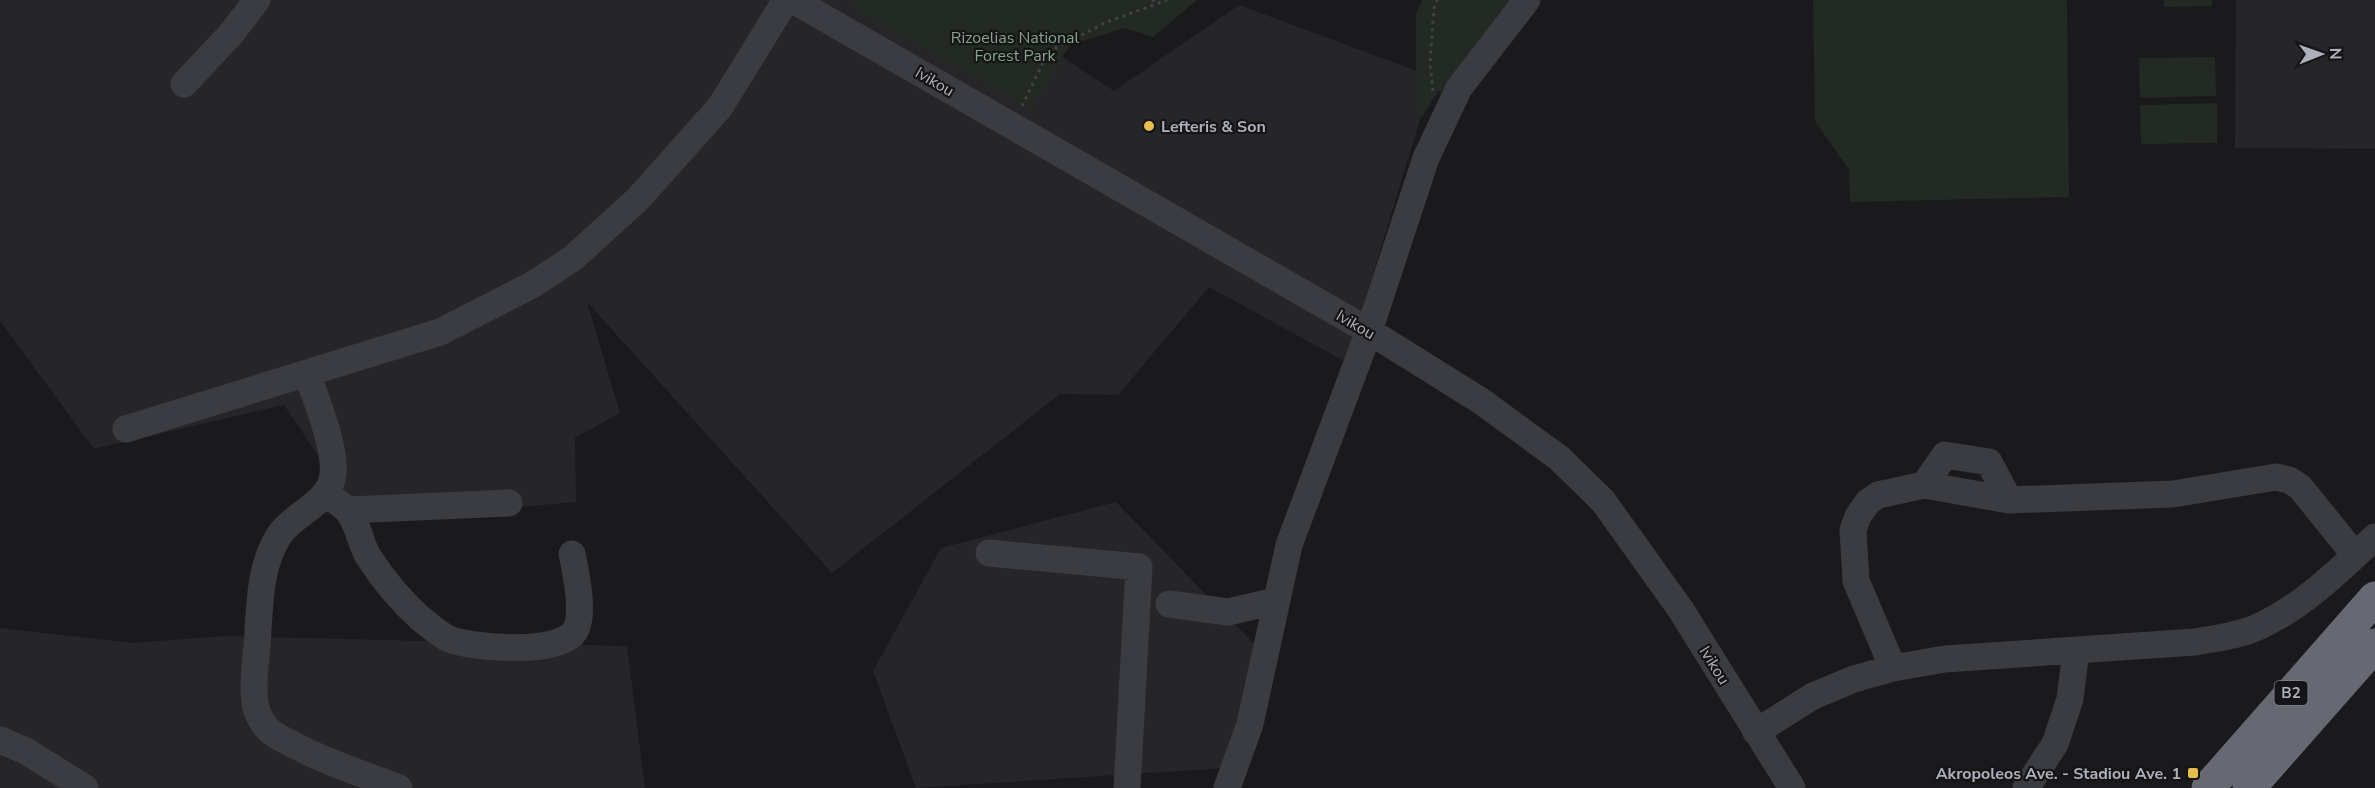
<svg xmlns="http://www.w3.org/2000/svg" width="2375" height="788" font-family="'Nunito Sans',sans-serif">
<rect width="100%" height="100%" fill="#1a1a1c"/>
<!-- built -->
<path fill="#262629" d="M0,0h976l138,91 125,-86 194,72 -87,285 -137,-75 -91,108 -58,-1 -228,179 -245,-271 33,111 -45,25 1,64 -214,19 -78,-116 -190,44 -94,-128z
M2236,0h139v149l-140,-1z
M1116,502l143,147 -33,119 -310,20 -43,-117 68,-123z
M0,628l133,15 91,-7 403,10 18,142h-645z"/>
<!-- green -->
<path fill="#222a23" d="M853,0h344l-44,37 -29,-9 -54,17 -39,63 -175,-98z
M1422,0h89l-71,94 -1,-4 -20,32 -3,-23v-85z
M1813,0h254l2,197 -219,5 -1,-32 -34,-49z
M2164,0h48v6l-48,1z
M2215,57l1,39 -76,2 -1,-40z
M2217,103v40l-76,1 -1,-39z"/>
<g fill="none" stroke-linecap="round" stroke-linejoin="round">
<!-- path -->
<path stroke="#414248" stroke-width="3" stroke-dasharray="3 4.5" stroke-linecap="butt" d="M1152,0l8,2
M1433,91l-3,-27 4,-56 3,-8
M1022,106l26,-54 59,-30 60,-22"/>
<!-- minor -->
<path stroke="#3b3c41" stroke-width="27" d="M793,0l576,331 112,70 78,57 44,43 78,109 111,178
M184,84l46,-49 27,-35
M307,373c9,27 29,74 26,101 -2,28 -38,39 -53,60 -19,28 -20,64 -22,97 -1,24 -7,53 -2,77 2,8 8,18 14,23 7,6 16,10 24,14 33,18 70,29 105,43
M126,429l314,-97 92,-47 41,-27 65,-59 82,-92 66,-107
M1924,485l21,-30 44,7 20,38
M325,494c7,5 17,10 22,16 11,12 13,33 21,46 14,22 34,46 53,63 8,6 18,15 26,19 24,11 113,17 128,-7 10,-17 1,-58 -3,-77
M348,510l161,-7
M989,553l150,14 -12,221
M1169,604l59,8 48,-11
M1893,668l-37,-87 -3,-51 5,-14 10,-14 10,-7 46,-10 85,15 164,-6 103,-17 13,3 11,7 55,68
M1756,732l57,-36 41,-17 39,-11 52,-9 250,-17c21,-4 43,-6 63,-15 44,-20 82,-57 117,-90
M0,740l26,11 59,37
M1227,788l23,-64 39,-179 80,-214 57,-173 33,-70 68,-88
M2026,788l29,-44 15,-45 6,-49"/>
<!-- highway -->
<path stroke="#676972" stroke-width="33" d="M2208,788l167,-190
M2249,788l126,-143"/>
</g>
<!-- markers -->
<g fill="#e9be45" stroke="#151517" stroke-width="2">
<circle cx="1149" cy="126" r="6"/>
<rect x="2187" y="767" width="12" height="12" rx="3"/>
</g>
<g text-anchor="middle" stroke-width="4.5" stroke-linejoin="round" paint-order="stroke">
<!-- shield labels -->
<rect fill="#151517" stroke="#7f828a" stroke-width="1.5" x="2274.5" y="681" width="33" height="24" rx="4.5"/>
<g font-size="15" font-weight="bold" fill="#adb0bb">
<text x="2291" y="698">B2</text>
</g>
<!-- park labels -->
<g font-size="16" fill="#85a48a" stroke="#151517">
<text x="1015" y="43">Rizoelias National<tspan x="1015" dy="18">Forest Park</tspan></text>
</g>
<!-- street labels -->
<g font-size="16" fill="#adb0bb" stroke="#151517">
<text transform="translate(935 81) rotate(30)" y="6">Ivikou</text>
<text transform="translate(1356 324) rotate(30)" y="6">Ivikou</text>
<text transform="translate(1715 665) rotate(58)" y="6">Ivikou</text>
</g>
<!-- poi labels -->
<g font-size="16" font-weight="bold" fill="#adb0bb" stroke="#151517" text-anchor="start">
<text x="1161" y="132">Lefteris &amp; Son</text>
<text x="2181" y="779" text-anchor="end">Akropoleos Ave. - Stadiou Ave. 1</text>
</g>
</g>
<!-- north arrow -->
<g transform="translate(2321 54) rotate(89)" stroke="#151517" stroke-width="4.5" paint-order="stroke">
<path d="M0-4.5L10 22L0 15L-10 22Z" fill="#adb0bb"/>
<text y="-9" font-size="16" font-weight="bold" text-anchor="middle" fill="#adb0bb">N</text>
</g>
</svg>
